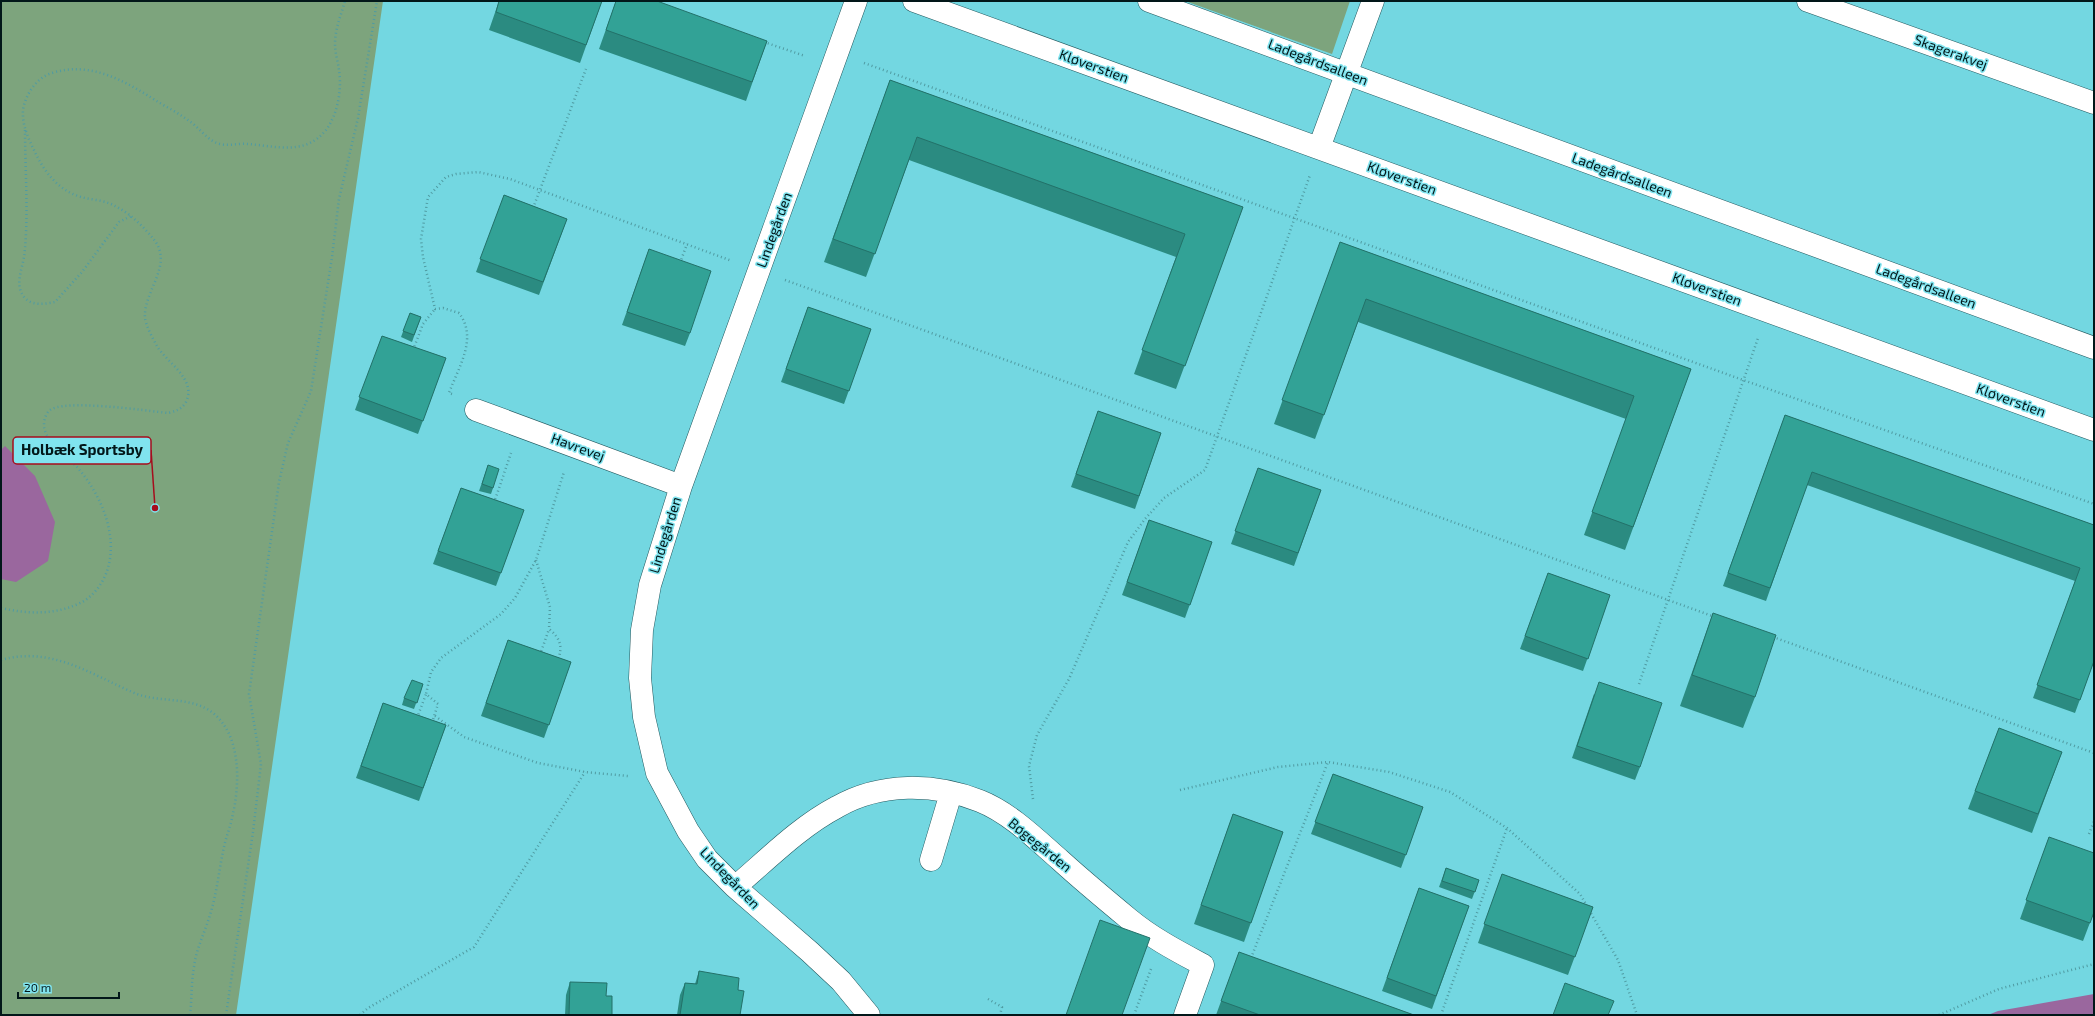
<svg xmlns="http://www.w3.org/2000/svg" width="2095" height="1016" font-family="'Exo 2',sans-serif">
<rect width="100%" height="100%" fill="#73d7e1"/>
<!-- green -->
<path fill="#7da47d" d="M1,1h382l-147,1014h-235z
M1185,1h165l-18,53z"/>
<!-- water -->
<path fill="#9a679e" d="M5,446l30,30 20,46 -7,39 -32,21 -15,-3v-129z
M2094,994v21h-106l10,-4z"/>
<g fill="none" stroke-linecap="round" stroke-linejoin="round">
<!-- minor casing -->
<g stroke="#23595f" stroke-width="23">
<path id="minor" d="M856,1l-175,485 -31,99 -8,45 -2,48 4,39 13,56 31,58 19,28 28,28 75,65 31,29 28,34
M914,1l1180,429
M1149,1l945,347
M1808,1l286,102
M1319,148l54,-147
M476,410l205,76
M931,860l20,-67
M735,887c32,-27 64,-60 102,-80 44,-25 97,-24 143,-6 30,12 56,38 80,59 22,20 46,40 69,59 23,19 48,32 74,46l-18,50"/>
</g>
<!-- path -->
<path stroke="#509ba2" stroke-width="2.5" stroke-dasharray="1 3" stroke-linecap="butt" d="M764,42l41,14
M864,63l879,317 351,124
M25,130c0,40 4,88 -1,127 -2,13 -10,29 1,41 7,8 20,6 30,4l27,-30 37,-50 12,-6
M533,208l53,-139
M680,263l7,-19
M785,280l930,337
M413,350l10,-26 12,-15
M452,394l-3,-1c10,-27 29,-55 10,-80l-16,-5 -8,1 -12,-52 -2,-18 7,-42 18,-20 10,-3 22,-2 32,7 222,82
M494,503l17,-50
M536,560l14,47 -1,22c11,9 14,17 9,31
M1,608c27,6 52,7 77,-4 15,-6 26,-22 30,-36 10,-35 -8,-75 -31,-101 -10,-10 -27,-22 -32,-36 -2,-6 -1,-15 4,-20 12,-13 99,0 119,2 8,-2 14,-4 18,-11 11,-23 -19,-39 -29,-56 -4,-7 -11,-20 -12,-28 -2,-26 28,-52 10,-77 -10,-13 -25,-28 -40,-35 -10,-6 -23,-6 -34,-9 -24,-7 -38,-27 -48,-49 -6,-12 -11,-25 -10,-38 2,-15 14,-33 29,-37 38,-12 71,7 103,27 11,7 24,13 34,21 10,6 17,18 28,22 9,4 21,0 31,1 28,2 57,12 78,-14 12,-16 16,-41 13,-60 -1,-8 -4,-17 -4,-26 0,-15 6,-29 10,-43
M1773,637l321,116
M540,655l9,-26
M1,660c49,-14 88,13 131,32 26,12 58,3 81,21 29,23 27,73 19,105 -2,10 -6,19 -8,29 -5,22 -7,46 -14,68 -5,17 -14,34 -16,52 -3,16 -2,32 -4,48
M1639,684l119,-346
M435,716l29,21 74,26 47,9 43,4
M417,718l9,-24
M432,723l6,-19 -12,-10 5,-22 10,-14 60,-44 14,-16 21,-38 28,-88
M1180,790l98,-23 50,-5 61,10 61,20 57,36 73,66 7,12
M1033,799l-4,-33 8,-31 32,-56 59,-137 17,-23 19,-21 41,-28 105,-295
M2089,834l5,-13
M1589,910l29,50 19,55
M1251,958l77,-196
M988,999l14,8 -2,8
M226,1015l27,-183 8,-68 -12,-70 30,-212 9,-39 23,-52 21,-134 7,-58 19,-81 19,-117
M360,1015l8,-7 106,-61 111,-175
M1134,1015l17,-46
M1441,1015l66,-187
M1939,1015l60,-26 95,-25"/>
<!-- minor -->
<use href="#minor" stroke="#fff" stroke-width="22"/>
</g>
<!-- wall -->
<path fill="#2b8b81" d="M499,1h103l-22,62 -91,-33z
M616,1l151,40 -21,60 -147,-52z
M890,80l353,127 -67,182 -42,-15 42,-117 -267,-97 -43,117 -42,-15z
M504,195l63,24 -28,76 -63,-23z
M1340,242l351,127 -66,181 -41,-15 42,-116 -268,-97 -43,117 -41,-15z
M649,249l41,84 -5,13 -63,-21z
M808,307l63,22 -27,75 -63,-22z
M410,313l11,4 -9,25 -11,-5z
M382,336l64,22 -28,76 -63,-24z
M1098,411l63,22 -26,76 -64,-22z
M1785,415l309,110v136l-19,52 -42,-15 42,-117 -268,-96 -41,116 -43,-15z
M488,465l5,23 -2,6 -12,-3z
M1258,468l63,22 -27,76 -63,-22z
M461,488l63,22 -28,76 -63,-22z
M1149,520l63,22 -27,76 -63,-23z
M1548,573l62,22 -27,76 -63,-22z
M1713,613l42,84 -12,31 -63,-22z
M508,640l63,22 -27,76 -63,-22z
M423,684l-9,25 -12,-4 2,-7z
M1594,694l46,73 -5,13 -63,-22z
M383,703l63,22 -27,76 -63,-23z
M1999,728l63,24 -30,81 -64,-24z
M1333,774l90,33 -22,61 -90,-34z
M1233,814l50,18 -39,110 -50,-18z
M2049,837l45,75 -11,29 -63,-22z
M1446,868l33,12 -7,19 -33,-12z
M1502,874l91,33 -25,68 -90,-32z
M1419,888l50,18 -37,103 -50,-18z
M1239,952l175,63h-198z
M699,971l39,19 2,25h-63l3,-20 5,-12 10,1z
M570,982l36,14 6,19h-47l1,-20z"/>
<!-- building -->
<path fill="#32a296" stroke="#237169" d="M499,1h103l-16,44 -90,-33z
M616,1h41l110,40 -15,41 -146,-52z
M890,80l353,127 -58,159 -43,-16 43,-116 -268,-97 -42,117 -42,-15z
M504,195l63,24 -24,63 -63,-23z
M1340,242l351,127 -58,158 -41,-15 42,-116 -268,-97 -42,116 -42,-15z
M649,249l62,22 -21,62 -63,-21z
M808,307l63,22 -22,62 -63,-22z
M410,313l11,4 -7,18 -11,-4z
M382,336l64,22 -23,63 -64,-24z
M1098,411l63,22 -22,63 -63,-22z
M1785,415l309,110v136l-14,39 -43,-15 43,-117 -268,-96 -42,116 -42,-15z
M488,465l11,4 -6,19 -11,-4z
M1258,468l63,22 -23,63 -63,-22z
M461,488l63,22 -23,63 -63,-22z
M1149,520l63,22 -22,63 -63,-23z
M1548,573l62,22 -22,64 -63,-23z
M1713,613l63,22 -21,62 -63,-22z
M508,640l63,22 -22,63 -63,-22z
M412,680l11,4 -6,19 -13,-5z
M1599,682l63,21 -22,64 -63,-21z
M383,703l63,22 -23,63 -62,-22z
M1999,728l63,24 -24,62 -63,-23z
M1333,774l90,33 -17,48 -91,-33z
M1233,814l50,18 -32,91 -50,-18z
M2049,837l45,16v59l-4,11 -64,-23z
M1446,868l33,12 -4,12 -33,-11z
M1502,874l91,33 -18,50 -91,-33z
M1419,888l50,18 -33,90 -49,-18z
M1100,920l50,18 -28,77h-56z
M1239,952l175,63h-154l-39,-14z
M699,971l40,7 -1,12 6,1 -4,24h-60l5,-32 12,1z
M570,982l37,1 -1,13h6v19h-43z
M1565,983l49,18 -6,14h-55z"/>
<g text-anchor="middle" stroke-width="3" stroke-linejoin="round" paint-order="stroke">
<!-- street labels -->
<g font-size="14" fill="#021719" stroke="#80e4ef">
<text transform="translate(1951 52) rotate(20)" y="5">Skagerakvej</text>
<text transform="translate(1318 62) rotate(21)" y="5">Ladegårdsalleen</text>
<text transform="translate(1094 66) rotate(20)" y="5">Kløverstien</text>
<text transform="translate(1622 175) rotate(20)" y="5">Ladegårdsalleen</text>
<text transform="translate(1402 178) rotate(20)" y="5">Kløverstien</text>
<text transform="translate(774 230) rotate(-70)" y="5">Lindegården</text>
<text transform="translate(1926 286) rotate(20)" y="5">Ladegårdsalleen</text>
<text transform="translate(1707 289) rotate(20)" y="5">Kløverstien</text>
<text transform="translate(2011 400) rotate(20)" y="5">Kløverstien</text>
<text transform="translate(578 447) rotate(20)" y="5">Havrevej</text>
<text transform="translate(665 535) rotate(-73)" y="5">Lindegården</text>
<text transform="translate(1040 845) rotate(39)" y="5">Bøgegården</text>
<text transform="translate(730 878) rotate(46)" y="5">Lindegården</text>
</g>
</g>
<!-- callouts -->
<path fill="none" stroke="#a60d1d" stroke-width="1.5" d="M155 508L151 450"/>
<circle fill="#a60d1d" stroke="#80e4ef" stroke-width="1.5" cx="155" cy="508" r="4"/>
<rect fill="#80e4ef" stroke="#a60d1d" stroke-width="1.5" x="13" y="437" width="138" height="27" rx="4"/>
<g font-size="15" text-anchor="middle" font-weight="bold" fill="#021719">
<text x="82" y="455">Holbæk Sportsby</text>
</g>
<!-- border -->
<rect width="2095" height="1016" fill="none" stroke="#021719" stroke-width="4"/>
<!-- scale -->
<path d="M18 992v6h101v-6" fill="none" stroke="#021719" stroke-width="2"/>
<text x="24" y="992" font-size="12" fill="#021719" stroke="#80e4ef" stroke-width="3" paint-order="stroke">20 m</text>
</svg>
